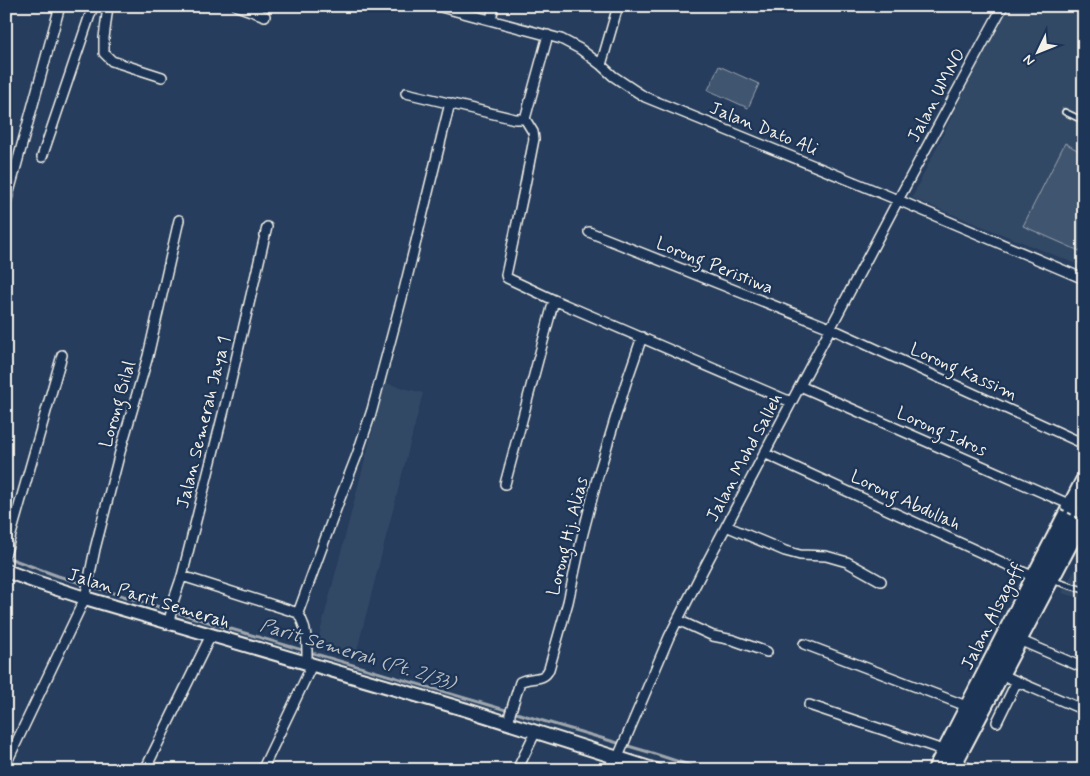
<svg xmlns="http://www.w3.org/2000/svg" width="1090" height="776" font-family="Mynerve,sans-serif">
<rect width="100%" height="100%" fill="#263d5d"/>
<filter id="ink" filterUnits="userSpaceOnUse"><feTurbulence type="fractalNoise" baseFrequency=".02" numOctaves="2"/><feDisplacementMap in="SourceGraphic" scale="10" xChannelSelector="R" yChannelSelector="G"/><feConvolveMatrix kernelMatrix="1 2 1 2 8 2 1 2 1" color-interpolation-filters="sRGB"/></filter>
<g filter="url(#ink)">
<!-- built -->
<path fill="#334966" d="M1006,6h57l21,10v251l-172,-69z
M385,383l38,10 -67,261 -39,-10z
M1084,553v46l-22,-6z"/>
<!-- green -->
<path fill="#40546f" stroke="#9aa2ac" d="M719,66l40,18 -11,24 -40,-18z
M1065,143l19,11v99l-61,-27z"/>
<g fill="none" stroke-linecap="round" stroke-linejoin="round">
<!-- stream -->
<path stroke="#9fa7ae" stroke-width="3" d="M6,557l52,19 173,53 421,124 52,17"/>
<!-- lane casing -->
<g stroke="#f4f1e8" stroke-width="8">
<path id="lane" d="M1065,112l19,9
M1054,581l30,9"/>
</g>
<!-- street casing -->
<g stroke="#f4f1e8" stroke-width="12">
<path id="street" d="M108,6l-4,32v15l8,8 50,16
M237,6l28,10
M437,6l124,33 19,10 21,16 12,11 21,14 11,7 253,103 186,79
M491,20l3,-14
M601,65l17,-59
M406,93l109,26h10l23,-84
M525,119l8,13 1,7 -10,51 -18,85 1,3 47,22 237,102
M42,157l51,-151
M6,203l54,-197
M589,232l241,96 254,116
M800,386l271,119
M764,453l270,124
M505,484l49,-184
M726,526l59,25 15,4 26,1 21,6 34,19
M6,552l56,-197
M182,576l116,37c10,16 9,33 9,51
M298,613l41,-112 18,-46 15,-45 32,-120 46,-187
M678,620l35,16 20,4 34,12
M169,623l4,-21 9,-26 44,-174 41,-175
M1019,640l65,28
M804,644l165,63
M1000,674l84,36
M809,705l137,46
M997,722l20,-41
M509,723l1,-9 10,-32c11,-6 24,0 29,-13l19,-67 14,-65 15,-58 29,-96 16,-46
M618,757l51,-120 34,-67 195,-370 105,-194
M954,763l20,7
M6,764l79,-166 10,-49 25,-97 28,-96 31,-136
M145,770l66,-135
M262,770l50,-105
M517,770l19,-39
M609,770l5,-14"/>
</g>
<!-- secondary casing -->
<g stroke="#f4f1e8" stroke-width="16">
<path id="secondary" d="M6,571l30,11 49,16 382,112 189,60"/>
</g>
<!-- highway casing -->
<g stroke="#f4f1e8" stroke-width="20">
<path id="highway" d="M936,770l148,-289
M950,770l134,-255"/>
</g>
<!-- lane -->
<use href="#lane" stroke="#1d3557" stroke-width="4.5"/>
<!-- street -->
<use href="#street" stroke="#1d3557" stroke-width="9"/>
<!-- secondary -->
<use href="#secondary" stroke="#1d3557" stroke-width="12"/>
<!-- highway -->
<use href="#highway" stroke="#1d3557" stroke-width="16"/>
<!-- path-bridge -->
<path stroke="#f4f1e8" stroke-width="2" stroke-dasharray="4 4" stroke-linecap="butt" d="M1061,509l23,12"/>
</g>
</g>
<g text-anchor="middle" stroke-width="4.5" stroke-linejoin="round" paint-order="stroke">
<!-- street labels -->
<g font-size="18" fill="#f4f1e8" stroke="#1d3557">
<text transform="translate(936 95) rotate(-62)" y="6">Jalan UMNO</text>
<text transform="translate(764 128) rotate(22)" y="6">Jalan Dato Ali</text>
<text transform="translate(715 265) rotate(22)" y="6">Lorong Peristiwa</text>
<text transform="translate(964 371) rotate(24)" y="6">Lorong Kassim</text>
<text transform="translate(117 404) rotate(-74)" y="6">Lorong Bilal</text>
<text transform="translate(203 422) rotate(-76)" y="6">Jalan Semerah Jaya 1</text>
<text transform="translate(942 431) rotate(24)" y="6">Lorong Idros</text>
<text transform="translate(744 457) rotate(-62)" y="6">Jalan Mohd Salleh</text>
<text transform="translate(906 500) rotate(25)" y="6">Lorong Abdullah</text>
<text transform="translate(567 536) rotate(-76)" y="6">Lorong Hj. Alias</text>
<text transform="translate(149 598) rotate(17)" y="6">Jalan Parit Semerah</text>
<text transform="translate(992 616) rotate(-63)" y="6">Jalan Alsagoff</text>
</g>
<!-- water labels -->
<g font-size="19" font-style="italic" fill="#bcbfc2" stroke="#1d3557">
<text transform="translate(358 653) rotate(17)" y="7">Parit Semerah (Pt. 2/33)</text>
</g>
</g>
<!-- margin -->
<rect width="1090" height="776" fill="none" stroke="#1d3557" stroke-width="25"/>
<rect x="12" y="12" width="1065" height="751" fill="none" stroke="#f4f1e8" stroke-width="2" filter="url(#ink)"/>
<!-- north arrow -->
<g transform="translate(1038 52) rotate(227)" stroke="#1d3557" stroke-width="4" paint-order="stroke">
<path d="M0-4L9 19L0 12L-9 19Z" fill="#f4f1e8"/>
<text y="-8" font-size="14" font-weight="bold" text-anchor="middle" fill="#f4f1e8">N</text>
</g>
</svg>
